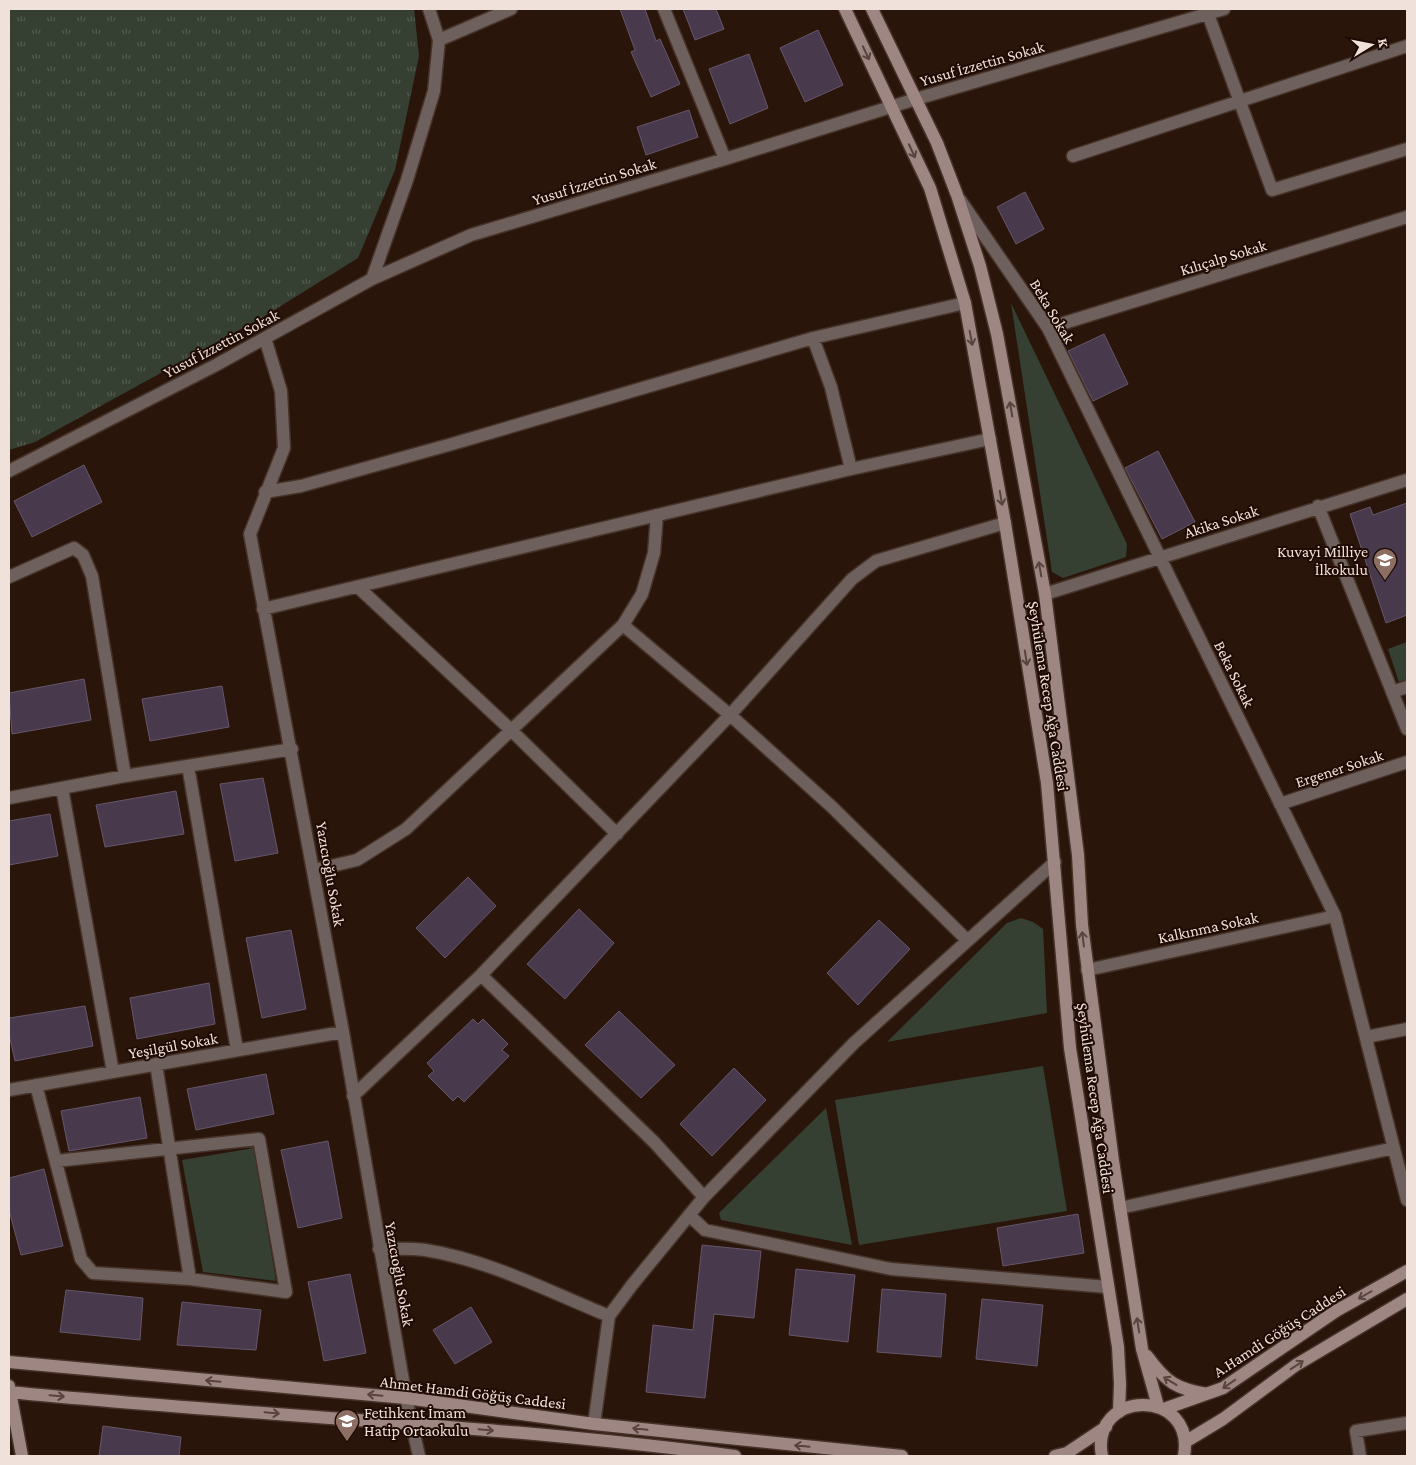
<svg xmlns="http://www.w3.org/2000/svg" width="1416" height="1465" font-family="'Crimson Pro',serif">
<defs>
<pattern id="park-tufts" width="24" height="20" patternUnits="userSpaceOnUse" patternTransform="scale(1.25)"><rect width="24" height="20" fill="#354032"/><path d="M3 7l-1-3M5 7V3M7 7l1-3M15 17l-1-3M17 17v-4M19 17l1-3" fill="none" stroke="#535b4f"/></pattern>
</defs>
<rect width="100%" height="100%" fill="#2a150b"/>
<!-- grass -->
<path fill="#354032" d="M1011,303l116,241 -1,13 -63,21 -11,-6z
M1407,642v37l-8,3 -11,-33z
M1021,918l12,4 10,7 4,84 -160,29 120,-119z
M1043,1066l24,145 -208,34 -24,-145z
M826,1108l26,137 -131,-25 -2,-7z
M254,1148l22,133 -73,-9 -21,-112z"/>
<!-- park -->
<path fill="url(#park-tufts)" d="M9,9h405l5,47 -24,114 -37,88 -95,59 -228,125 -26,8z"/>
<!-- building -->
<path fill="#48394d" stroke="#66566a" d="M620,9h25l11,32 4,-2 20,45 -29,13 -20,-45 4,-2z
M683,9h33l8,20 -29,11z
M818,30l25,55 -38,17 -25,-54z
M749,54l19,54 -38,16 -21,-55z
M689,110l9,27 -52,18 -9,-28z
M1025,192l19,37 -28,15 -19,-37z
M1104,334l24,50 -35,17 -25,-50z
M1158,451l37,71 -33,17 -37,-71z
M84,465l18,37 -70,35 -18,-36z
M1407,503v112l-21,8 -36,-109 20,-7 3,8z
M84,679l7,41 -79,14 -3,-41z
M222,686l7,41 -79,14 -8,-42z
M263,778l15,75 -43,8 -15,-77z
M176,791l8,43 -79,13 -9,-42z
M50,814l8,42 -49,9v-44z
M468,877l28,29 -51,52 -29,-30z
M579,909l35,34 -49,56 -38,-35z
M879,920l31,29 -52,56 -31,-32z
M291,930l15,79 -44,9 -16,-80z
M209,983l6,41 -78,15 -7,-41z
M85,1006l8,40 -78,15 -6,-27v-16z
M619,1011l56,54 -34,33 -56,-53z
M473,1019l5,5 5,-5 25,25 -6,6 7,6 -45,46 -6,-6 -5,5 -25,-25 6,-5 -7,-8z
M734,1068l32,32 -54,56 -32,-32z
M266,1074l8,40 -78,16 -9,-41z
M140,1097l7,41 -78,13 -8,-40z
M328,1141l14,77 -44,10 -17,-78z
M44,1169l19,77 -42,9 -12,-45v-32z
M1078,1214l6,39 -81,13 -6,-38z
M702,1245l59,6 -7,67 -40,-4 -9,84 -59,-6 7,-67 40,5z
M796,1269l59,6 -7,67 -59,-7z
M350,1274l16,79 -42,8 -16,-79z
M882,1289l64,5 -5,63 -64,-5z
M66,1290l77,8 -3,42 -80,-8z
M982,1299l61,6 -6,61 -61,-7z
M182,1302l79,8 -5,40 -79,-5z
M471,1307l21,35 -37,22 -22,-34z
M103,1426l78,11 -2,19h-80z"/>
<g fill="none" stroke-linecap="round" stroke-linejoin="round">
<!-- street casing -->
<g stroke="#463228" stroke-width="15">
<path id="street" d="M664,9l61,150
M1208,14l64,176 135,-41
M439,40l72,-31
M1073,156l334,-110
M960,200l88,128 287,588 72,284
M372,279l35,-99 27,-89 5,-51 -10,-31
M1048,328l359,-111
M265,338l16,53 3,57 -34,86 93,498 63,366 13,58
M813,338l18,49 20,82
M9,471l207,-106 156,-86 99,-44 254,-76 191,-60 308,-90
M265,492l36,-6 151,-42 361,-106 152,-35
M1318,506l89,223
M9,577l65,-29 9,7 9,21 33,200
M358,587l153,143 106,104
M1045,594l362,-114
M263,609l588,-140 139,-30
M623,625l107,90 102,92 135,133
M1392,692l15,-5
M188,766l49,284
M62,788l51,284
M9,798l116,-22 167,-27
M1280,804l127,-42
M314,870l43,-10 49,-31 217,-204 19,-31 12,-41 3,-38
M1087,970l248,-54
M481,975l173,167 50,55
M1366,1037l41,-8
M36,1085l45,174 12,14 97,6 -34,-215
M9,1090l334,-58
M353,1096l128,-121 249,-260 122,-136 24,-18 129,-38
M56,1161l203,-22 27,153 -96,-13
M1120,1208l274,-60
M689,1215l16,15 186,39 217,18
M379,1249c15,0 31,-1 46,1 64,10 125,42 184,66
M594,1424l15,-108 23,-31 72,-88 150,-154 201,-181
M1360,1456l-4,-25 51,-8"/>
</g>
<!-- secondary casing -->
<g stroke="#463228" stroke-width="15">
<path id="secondary" d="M845,9l85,179 35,115 40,220 42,260 23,265 48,299 2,37 -1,28
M872,9l65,134 20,52 23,71 17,68 48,260 33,261 4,70 31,236 29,188 16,57
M1147,1356c19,26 29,33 60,38
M9,1362l397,36 188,26 308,32
M9,1386l13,70
M9,1392c242,24 485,32 726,64
M1164,1409l59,-21 113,-77 71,-40
M1185,1442l38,-23 73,-54 111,-66
M1055,1456l12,-3 39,-26
M1102,1456c-13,-67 94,-69 82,0"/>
</g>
<!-- street -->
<use href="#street" stroke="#6e605d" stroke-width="12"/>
<!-- secondary -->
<use href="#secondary" stroke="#9e8783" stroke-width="12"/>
</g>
<!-- one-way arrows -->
<defs><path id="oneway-shaft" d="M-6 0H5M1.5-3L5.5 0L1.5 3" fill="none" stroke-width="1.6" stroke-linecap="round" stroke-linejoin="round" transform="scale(1.25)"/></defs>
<g stroke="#58433d">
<use href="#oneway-shaft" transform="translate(866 53) rotate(65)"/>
<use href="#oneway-shaft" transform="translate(912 151) rotate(65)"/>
<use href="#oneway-shaft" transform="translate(971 338) rotate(79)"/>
<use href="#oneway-shaft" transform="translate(1011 409) rotate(-100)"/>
<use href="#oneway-shaft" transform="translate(1001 498) rotate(80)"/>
<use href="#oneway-shaft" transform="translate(1040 569) rotate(-100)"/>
<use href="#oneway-shaft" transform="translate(1026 658) rotate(81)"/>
<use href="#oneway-shaft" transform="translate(1083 939) rotate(-97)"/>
<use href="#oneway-shaft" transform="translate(1365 1295) rotate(150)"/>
<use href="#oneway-shaft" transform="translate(1138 1325) rotate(-99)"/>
<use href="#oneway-shaft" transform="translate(1297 1365) rotate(-33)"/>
<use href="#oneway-shaft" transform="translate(213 1381) rotate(-175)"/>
<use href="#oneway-shaft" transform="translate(1170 1381) rotate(-149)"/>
<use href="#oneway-shaft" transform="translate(1229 1384) rotate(145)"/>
<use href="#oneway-shaft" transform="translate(375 1395) rotate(-175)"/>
<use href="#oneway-shaft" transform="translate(57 1396) rotate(5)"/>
<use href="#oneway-shaft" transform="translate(272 1413) rotate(5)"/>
<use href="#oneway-shaft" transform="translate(640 1429) rotate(-174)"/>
<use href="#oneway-shaft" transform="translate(486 1430) rotate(5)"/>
<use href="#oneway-shaft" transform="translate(802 1446) rotate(-174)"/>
</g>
<!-- icons -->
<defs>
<g id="school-pin" transform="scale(1.25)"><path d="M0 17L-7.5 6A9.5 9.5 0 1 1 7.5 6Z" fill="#8d6e63" stroke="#1f0b04"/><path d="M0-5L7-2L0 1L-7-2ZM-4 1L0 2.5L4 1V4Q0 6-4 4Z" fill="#fff"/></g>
</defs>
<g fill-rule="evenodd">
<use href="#school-pin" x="1385" y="560"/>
<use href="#school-pin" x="347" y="1421"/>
</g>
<g text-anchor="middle" stroke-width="4" stroke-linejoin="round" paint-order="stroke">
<!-- street labels -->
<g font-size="16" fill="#f0e1da" stroke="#1f0b04">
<text transform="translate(982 63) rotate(-16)" y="6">Yusuf İzzettin Sokak</text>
<text transform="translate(594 181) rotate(-17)" y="6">Yusuf İzzettin Sokak</text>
<text transform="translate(1223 257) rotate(-17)" y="6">Kılıçalp Sokak</text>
<text transform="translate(1053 311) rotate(59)" y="6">Beka Sokak</text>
<text transform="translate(221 343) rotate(-28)" y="6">Yusuf İzzettin Sokak</text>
<text transform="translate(1221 521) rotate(-18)" y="6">Akika Sokak</text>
<text transform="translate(1235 674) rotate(64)" y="6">Beka Sokak</text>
<text transform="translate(1049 696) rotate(81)" y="6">Şeyhülema Recep Ağa Caddesi</text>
<text transform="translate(1339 768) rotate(-18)" y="6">Ergener Sokak</text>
<text transform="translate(331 874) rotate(80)" y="6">Yazıcıoğlu Sokak</text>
<text transform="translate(1208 927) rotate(-12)" y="6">Kalkınma Sokak</text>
<text transform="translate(173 1045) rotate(-10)" y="6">Yeşilgül Sokak</text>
<text transform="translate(1096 1098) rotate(82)" y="6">Şeyhülema Recep Ağa Caddesi</text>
<text transform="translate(400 1274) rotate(80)" y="6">Yazıcıoğlu Sokak</text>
<text transform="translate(1279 1331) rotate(-33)" y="6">A.Hamdi Göğüş Caddesi</text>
<text transform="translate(473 1392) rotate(7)" y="6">Ahmet Hamdi Göğüş Caddesi</text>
</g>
<!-- poi labels -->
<g font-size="16" fill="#f0e1da" stroke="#1f0b04" text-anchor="end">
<text x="1368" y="557">Kuvayi Milliye<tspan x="1368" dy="18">İlkokulu</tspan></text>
<text x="364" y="1418" text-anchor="start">Fetihkent İmam<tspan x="364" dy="18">Hatip Ortaokulu</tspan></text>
</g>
</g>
<!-- border -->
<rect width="1416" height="1465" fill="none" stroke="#f0e1da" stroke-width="20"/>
<!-- north arrow -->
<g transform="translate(1371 45) rotate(80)" stroke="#1f0b04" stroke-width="4" paint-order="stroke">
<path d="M0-4L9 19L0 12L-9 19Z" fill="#f0e1da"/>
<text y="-8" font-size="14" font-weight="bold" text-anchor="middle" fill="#f0e1da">K</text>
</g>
</svg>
